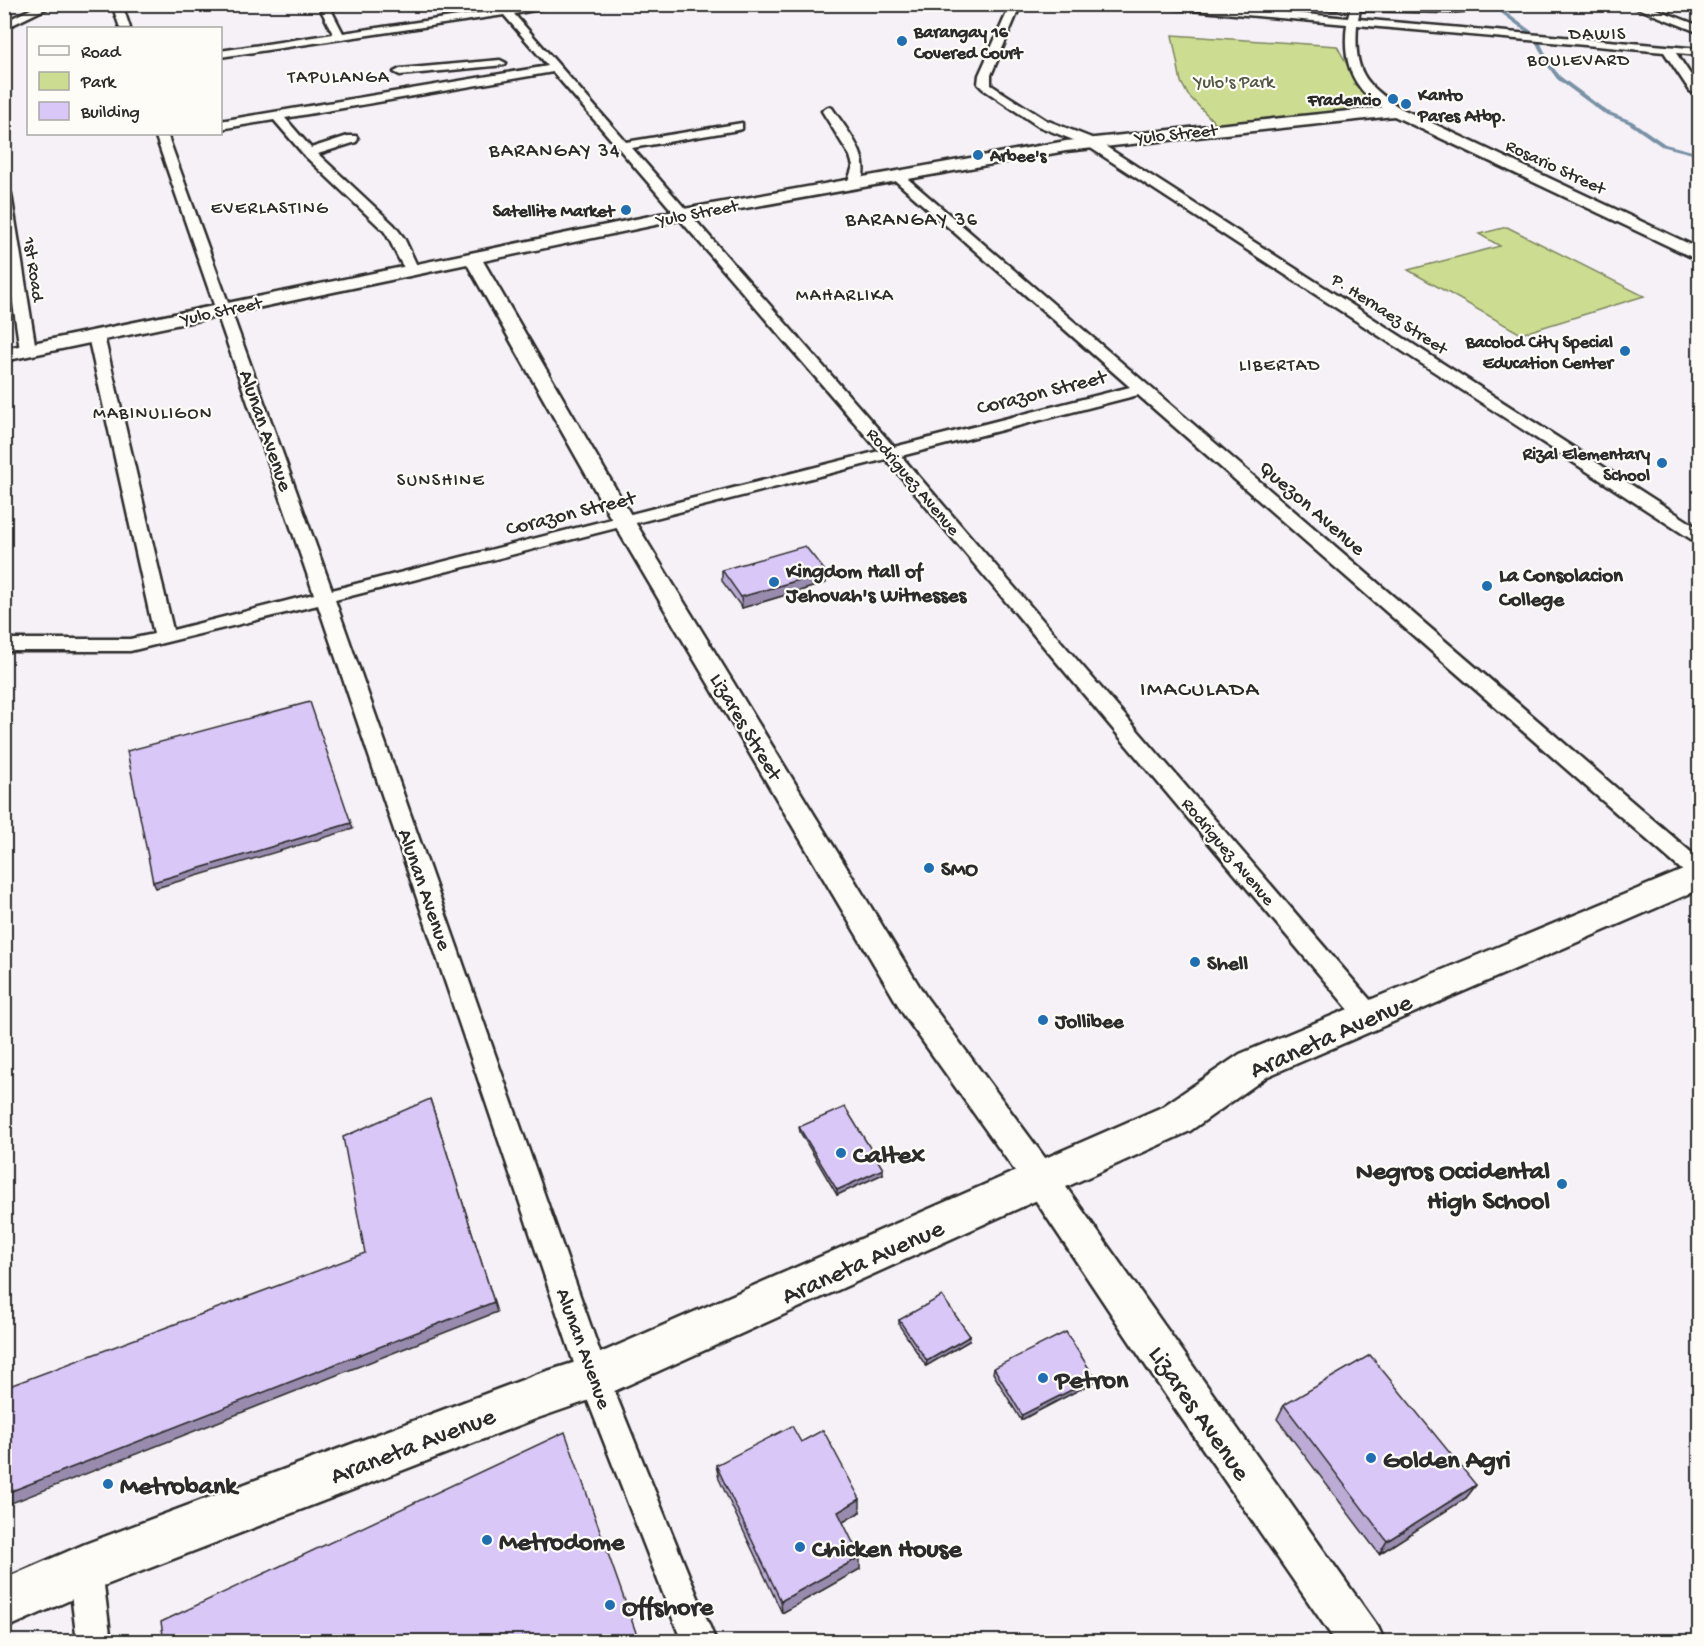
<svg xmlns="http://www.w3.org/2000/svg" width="1704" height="1646" font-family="'Gochi Hand',sans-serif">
<rect width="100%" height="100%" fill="#f6f1f7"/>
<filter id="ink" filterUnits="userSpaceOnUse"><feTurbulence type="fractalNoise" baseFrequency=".0167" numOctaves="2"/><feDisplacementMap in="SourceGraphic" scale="12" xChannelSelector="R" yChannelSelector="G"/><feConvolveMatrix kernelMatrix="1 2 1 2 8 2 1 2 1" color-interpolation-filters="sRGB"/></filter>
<g filter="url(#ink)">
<!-- green -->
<path fill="#ccdd91" stroke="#7c845e" stroke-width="1.5" d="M1172,35l165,11 20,37 -3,1 28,22 -164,20 -30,-31 -7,-13z
M1507,227l137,69 -123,38 -113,-64 92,-24 -21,-12z"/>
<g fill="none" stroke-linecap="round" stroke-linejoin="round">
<!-- stream -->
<path fill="#7891a5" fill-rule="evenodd" d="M1494,4l43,31 14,30 10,12 46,34 25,10 33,23 35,9v3l-39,-10 -33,-23 -25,-10 -46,-34 -10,-14 -14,-28 -44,-33z"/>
<!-- minor casing -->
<g stroke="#2b2b2b" stroke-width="5">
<path id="minor" d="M41,4h14l-51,25v-7z
M112,4h10l8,24h-10z
M318,4h10l15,29 156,-23 -4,-6h11l3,4 25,-4h30l-50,10 112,128 116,-19v6l-4,1 -106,18 262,299 236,-60 -240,-211 6,-4 5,1 799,687v21l-8,-2 -554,-484 -237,61 477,553 4,7 -4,7 -9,3 -9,-3 -474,-564 -551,141 274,778 107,264h-34l-103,-264 -261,-773 -188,46h-126v-12h126l24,-5 -66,-298 8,-5 8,5 69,294 141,-36 -159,-460h12l165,456 547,-139 -326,-379 -268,46 26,30 37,-12h8l2,3 -2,3 -38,12 76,71 10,13 15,32 -7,4c-11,-3 -20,-33 -28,-43l-79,-75 -31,-36 -54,9v-8l328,-55 -44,-51 -284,42v-6l113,-17z
M1011,4h10l-30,71v10l55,35 48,19 606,390v13l-6,-1 -608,-396 -48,-19 -55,-37 -5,-5 1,-9z
M1152,4h46l150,14 2,-8 -23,-1 -5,-3 194,-2 -5,3 -63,5 -88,-2 -2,9 342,30v6l-24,-2 24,36 -6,4 -4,-2 -26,-39 -307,-27c-3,47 6,57 43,83l2,3 -6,4c-7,-2 -14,-8 -20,-12 -27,-20 -33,-47 -29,-79l-190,-17z
M1627,4h16l57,22v7z
M500,60l6,3 -2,2 -104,10 -6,-3 6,-3z
M828,107l4,1c16,24 42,51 27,79h-10l-2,-3 6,-18 -3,-10 -28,-45z
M4,190l7,4 25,156 -8,5 -8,-5 -16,-107z
M85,1552l12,5 5,12 9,73h-34l-9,-73 5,-12z"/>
</g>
<!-- tertiary casing -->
<g stroke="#2b2b2b" stroke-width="5">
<path id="tertiary" d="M1396,106l304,143v12l-306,-145 -328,35 -382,68 -201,42 152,261 291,475 128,173 324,457 7,15h-49l-178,-258 -128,-192 -126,-177 -291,-493 -146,-258 -463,97v-12l680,-140 382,-68z"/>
</g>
<!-- primary casing -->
<g stroke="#2b2b2b" stroke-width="5">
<path id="primary" d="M1700,863v26l-432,187 -78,55 -580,262 -72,25 -445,172 -89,39v-50l81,-35 453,-170 51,-16 573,-251 78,-53z"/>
</g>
<!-- minor -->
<use href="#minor" fill="#fdfcf7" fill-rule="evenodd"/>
<!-- tertiary -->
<use href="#tertiary" fill="#fdfcf7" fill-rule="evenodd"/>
<!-- primary -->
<use href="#primary" fill="#fdfcf7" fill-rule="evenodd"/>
</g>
<!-- wall -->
<path fill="#bbabd5" stroke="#2b2b2b" stroke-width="1.5" d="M722,570l104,13 -84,25 -20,-27z
M799,1127l84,47 -46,21 -37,-63z
M899,1320l70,21 -43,25 -27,-41z
M994,1368l100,14 -73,38 -28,-47z
M1284,1405l192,80 -10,13 -87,56 -102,-135z
M801,1442l59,70 -17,10 17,47 -78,44 -63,-134 -3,-14z"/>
<!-- shaded-wall -->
<path fill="#988bae" stroke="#2b2b2b" stroke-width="1.5" d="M826,572v11l-84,25 -1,-11z
M351,823l2,6 -197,59 -3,-6z
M430,1099l67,213 -493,194v-12l490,-192z
M883,1169v5l-46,21v-5z
M970,1336l-1,5 -43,25 1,-5z
M1095,1378l-1,4 -73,38 1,-5z
M1476,1485l-10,13 -87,56 8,-13z
M860,1499v13l-22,13v-13z
M860,1557v12l-78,44 -1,-12z"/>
<!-- building -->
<path fill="#d9c7f8" stroke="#2b2b2b" stroke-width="1.5" d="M805,546l21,26 -85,25 -19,-27z
M310,702l41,121 -198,59 -26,-131z
M430,1099l64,203 -490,192v-106l361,-135 -22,-116z
M845,1107l38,62 -46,21 -38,-63z
M942,1296l28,40 -43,25 -28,-41z
M1066,1332l29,46 -73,37 -28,-47z
M1370,1355l106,130 -89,56 -103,-136z
M792,1426l9,16 22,-12 37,69 -22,13 22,45 -79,44 -65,-136z
M565,1432l74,209h-475l-3,-19z"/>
</g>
<!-- markers -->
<g fill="#1f6fb2" stroke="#fdfcf7" stroke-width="2">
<circle cx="902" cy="41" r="6"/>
<circle cx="1393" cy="99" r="6"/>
<circle cx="1406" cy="104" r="6"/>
<circle cx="978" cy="155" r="6"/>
<circle cx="626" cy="210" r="6"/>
<circle cx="1625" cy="351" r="6"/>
<circle cx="1662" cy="463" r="6"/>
<circle cx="774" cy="582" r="6"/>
<circle cx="1487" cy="586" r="6"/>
<circle cx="929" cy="868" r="6"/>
<circle cx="1195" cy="962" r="6"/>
<circle cx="1043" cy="1020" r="6"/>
<circle cx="841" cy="1153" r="6"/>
<circle cx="1562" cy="1184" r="6"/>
<circle cx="1043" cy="1378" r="6"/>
<circle cx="1371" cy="1458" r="6"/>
<circle cx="108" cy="1484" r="6"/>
<circle cx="487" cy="1540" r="6"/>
<circle cx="800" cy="1547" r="6"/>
<circle cx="610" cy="1605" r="6"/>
</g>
<g text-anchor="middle" stroke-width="4.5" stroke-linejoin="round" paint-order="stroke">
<!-- far-poi labels -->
<g font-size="18" font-weight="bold" fill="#2b2b2b" stroke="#fdfcf7" text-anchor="end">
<text x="914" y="37" text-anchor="start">Barangay 16<tspan x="914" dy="21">Covered Court</tspan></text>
<text x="1418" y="100" text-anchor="start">Kanto<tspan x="1418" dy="21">Pares Atbp.</tspan></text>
<text x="1381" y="105">Fradencio</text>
<text x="990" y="161" text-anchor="start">Arbee's</text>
<text x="614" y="216">Satellite Market</text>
<text x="1613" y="347">Bacolod City Special<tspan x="1613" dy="21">Education Center</tspan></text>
<text x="1650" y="459">Rizal Elementary<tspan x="1650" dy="21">School</tspan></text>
</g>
<!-- far-neighbourhood labels -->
<g font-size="18" letter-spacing="1.5" fill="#2b2b2b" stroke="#fdfcf7">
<text x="1598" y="39">DAWIS</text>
<text x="1579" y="65">BOULEVARD</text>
<text x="339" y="82">TAPULANGA</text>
<text x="270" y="213">EVERLASTING</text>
<text x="845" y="300">MAHARLIKA</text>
<text x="1280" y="370">LIBERTAD</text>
<text x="153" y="418">MABINULIGON</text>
<text x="441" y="485">SUNSHINE</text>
</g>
<!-- far-park labels -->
<g font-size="18" fill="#535844" stroke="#fdfcf7">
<text x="1234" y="87">Yulo's Park</text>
</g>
<!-- far-street labels -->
<g font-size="18" fill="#2b2b2b" stroke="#fdfcf7">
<text transform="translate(1176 133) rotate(-6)" y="6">Yulo Street</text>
<text transform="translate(1556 166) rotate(25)" y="6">Rosario Street</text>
<text transform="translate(697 212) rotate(-11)" y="6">Yulo Street</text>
<text transform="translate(35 269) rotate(82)" y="6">1st Road</text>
<text transform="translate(221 310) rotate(-12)" y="6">Yulo Street</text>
<text transform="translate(1390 313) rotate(33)" y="6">P. Hernaez Street</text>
<text transform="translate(914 481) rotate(50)" y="6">Rodriguez Avenue</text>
<text transform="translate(1229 851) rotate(50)" y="6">Rodriguez Avenue</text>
</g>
<!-- far-quarter labels -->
<g font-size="20" letter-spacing="1.5" fill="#2b2b2b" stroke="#fdfcf7">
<text x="555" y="156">BARANGAY 34</text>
<text x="912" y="225">BARANGAY 36</text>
</g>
<!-- street labels -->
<g font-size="21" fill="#2b2b2b" stroke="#fdfcf7">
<text transform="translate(1041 391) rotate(-14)" y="7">Corazon Street</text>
<text transform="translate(267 430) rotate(71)" y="7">Alunan Avenue</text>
<text transform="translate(1313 507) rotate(41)" y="7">Quezon Avenue</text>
<text transform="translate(570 512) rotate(-14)" y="7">Corazon Street</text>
<text transform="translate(747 726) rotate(59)" y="7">Lizares Street</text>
<text transform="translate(426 889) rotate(71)" y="7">Alunan Avenue</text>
<text transform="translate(585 1348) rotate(70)" y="7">Alunan Avenue</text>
</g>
<!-- poi labels -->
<g font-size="21" font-weight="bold" fill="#2b2b2b" stroke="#fdfcf7" text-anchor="start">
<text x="786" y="577">Kingdom Hall of<tspan x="786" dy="24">Jehovah's Witnesses</tspan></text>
<text x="1499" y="581">La Consolacion<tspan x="1499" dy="24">College</tspan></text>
<text x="941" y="875">SMO</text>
<text x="1207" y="969">Shell</text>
<text x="1055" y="1027">Jollibee</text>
</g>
<!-- neighbourhood labels -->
<g font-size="22" letter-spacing="1.5" fill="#2b2b2b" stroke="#fdfcf7">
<text x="1200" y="695">IMACULADA</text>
</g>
<!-- near-street labels -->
<g font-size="26" fill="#2b2b2b" stroke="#fdfcf7">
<text transform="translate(1330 1034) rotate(-24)" y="9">Araneta Avenue</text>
<text transform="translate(862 1260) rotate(-24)" y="9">Araneta Avenue</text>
<text transform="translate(1201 1412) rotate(55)" y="9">Lizares Avenue</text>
<text transform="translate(412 1444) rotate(-21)" y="9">Araneta Avenue</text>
</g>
<!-- near-poi labels -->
<g font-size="26" font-weight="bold" fill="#2b2b2b" stroke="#fdfcf7" text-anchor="start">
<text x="853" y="1162">Caltex</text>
<text x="1550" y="1178" text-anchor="end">Negros Occidental<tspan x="1550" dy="30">High School</tspan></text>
<text x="1055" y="1387">Petron</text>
<text x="1383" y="1467">Golden Agri</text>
<text x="120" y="1493">Metrobank</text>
<text x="499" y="1549">Metrodome</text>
<text x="812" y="1556">Chicken House</text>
<text x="622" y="1614">Offshore</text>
</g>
</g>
<!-- margin -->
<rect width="1704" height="1646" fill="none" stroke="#fdfcf7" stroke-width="24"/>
<rect x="12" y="12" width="1680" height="1622" fill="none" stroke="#2b2b2b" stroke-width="2" filter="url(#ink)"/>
<!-- legend -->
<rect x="27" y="27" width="195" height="108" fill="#fdfcf7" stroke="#a9a8a5" stroke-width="1.5"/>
<rect x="39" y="46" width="30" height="9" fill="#fdfcf7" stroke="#a9a8a5" stroke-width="1.5"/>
<text x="81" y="57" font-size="18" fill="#2b2b2b">Road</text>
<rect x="39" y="72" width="30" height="18" fill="#ccdd91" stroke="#a9a8a5" stroke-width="1.5"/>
<text x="81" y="87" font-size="18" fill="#2b2b2b">Park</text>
<rect x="39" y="102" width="30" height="18" fill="#d9c7f8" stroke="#a9a8a5" stroke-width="1.5"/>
<text x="81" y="117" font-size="18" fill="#2b2b2b">Building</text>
</svg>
